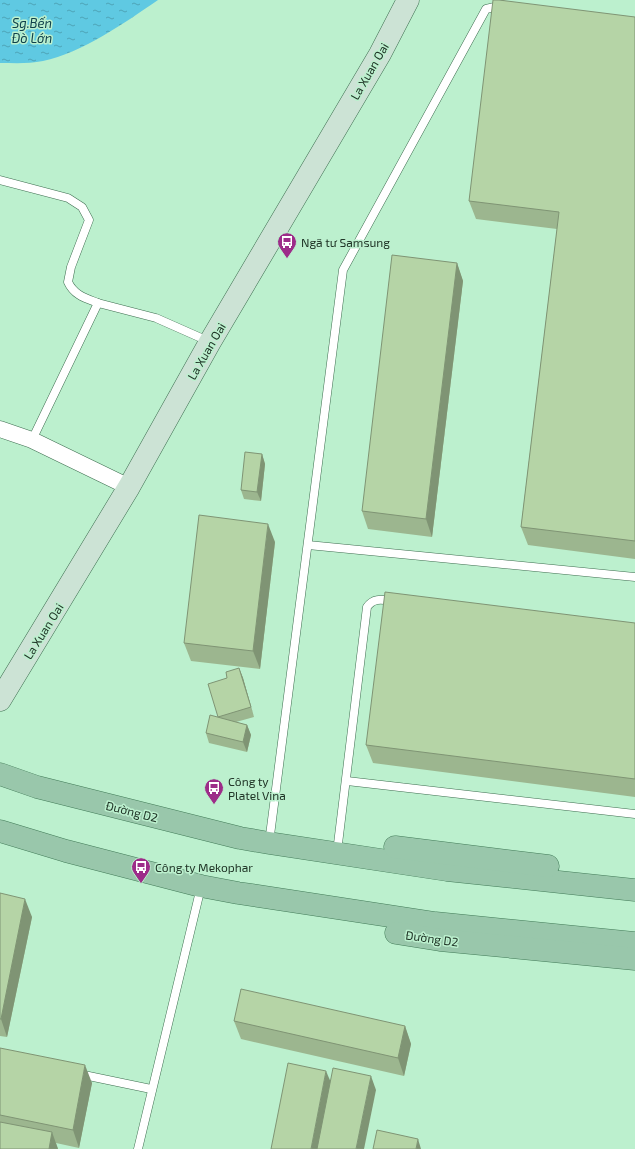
<svg xmlns="http://www.w3.org/2000/svg" width="635" height="1149" viewBox="0 0 635 1149" font-family="'Exo 2',sans-serif">
  <defs>
    <pattern id="water-ripples" width="26" height="14" patternUnits="userSpaceOnUse"><rect width="26" height="14" fill="#5fc9e2"/><path d="M2 4q2-2 4 0t4 0M15 11q2-2 4 0t4 0" fill="none" stroke="#4ea4b7"/></pattern>
  </defs>
  <rect width="100%" height="100%" fill="#bcf0ce"/>
  <path fill="url(#water-ripples)" d="M0,0H158C126,22 82,53 43,61C29,64 14,63 0,63Z"/>
  <g fill="none" stroke-linecap="round" stroke-linejoin="round">
    <defs>
      <g id="lane">
        <path d="M0,180L68,198L82,207L89,220L71,267L68,282C74,295 85,298 98,303L32,440"/>
        <polyline points="98,303 156,318 208,341"/>
        <polyline points="308,545 635,577"/>
        <polyline points="347,781 635,814"/>
        <polyline points="269,843 343,270 486,9 503,5"/>
        <path d="M337,852L367,607C374,597 383,600 394,601"/>
        <polyline points="79,1074 151,1089"/>
        <polyline points="138,1149 201,887"/>
      </g>
      <polyline id="street" points="0,429 32,440 129,487"/>
      <polyline id="secondary" points="0,700 129,487 210,342 380,54 408,0"/>
      <g id="primary">
        <polyline points="0,774 37,787 240,838 269,843 447,870 635,890"/>
        <polyline points="0,831 66,851 201,886 238,893 435,923 635,943"/>
        <polyline points="395,847 548,866"/>
        <polyline points="396,933 440,940 635,959"/>
      </g>
    </defs>
    <use href="#lane" stroke="#3e6e50" stroke-width="9"/>
    <use href="#street" stroke="#3e6e50" stroke-width="17"/>
    <use href="#secondary" stroke="#3e6e50" stroke-width="23"/>
    <use href="#primary" stroke="#437c59" stroke-width="23"/>
    <use href="#lane" stroke="#fff" stroke-width="8"/>
    <use href="#street" stroke="#fff" stroke-width="16"/>
    <use href="#secondary" stroke="#cce3d5" stroke-width="22"/>
    <use href="#primary" stroke="#99c7ab" stroke-width="22"/>
  </g>
  <g fill="#9cb68f">
    <polygon points="635,17 635,559 528,545 521,527 557,229 476,219 469,201"/>
    <polygon points="457,263 463,281 432,537 368,529 362,511"/>
    <polygon points="262,454 265,464 261,501 244,499 241,490"/>
    <polygon points="275,542 260,669 191,661 184,643"/>
    <polygon points="635,623 635,797 373,763 366,745"/>
    <polygon points="239,668 243,678 254,717 236,722 247,725 251,735 247,752 209,743 206,733 218,717 227,678"/>
    <polygon points="0,893 32,917 7,1037 0,1036"/>
    <polygon points="234,1021 405,1026 411,1044 404,1076 241,1039"/>
    <polygon points="0,1048 92,1083 79,1148 56,1143 58,1149 0,1149"/>
  </g>
  <g fill="#7f9474">
    <polygon points="457,263 463,281 432,537 426,519"/>
    <polygon points="262,454 265,464 261,501 257,492"/>
    <polygon points="268,524 275,542 260,669 253,651"/>
    <polygon points="239,668 243,678 254,717 251,707"/>
    <polygon points="247,725 251,735 247,752 243,742"/>
    <polygon points="25,899 32,917 7,1037 1,1019"/>
    <polygon points="405,1026 411,1044 404,1076 398,1058"/>
    <polygon points="85,1065 92,1083 79,1148 73,1130"/>
    <polygon points="326,1071 332,1085 319,1149 311,1149"/>
    <polygon points="371,1076 376,1090 364,1149 356,1149"/>
    <polygon points="52,1132 58,1149 49,1149"/>
    <polygon points="418,1139 421,1149 416,1149"/>
  </g>
  <g fill="#b5d4a6" stroke="#7f9474">
    <polygon points="493,0 499,0 635,17 635,541 521,527 559,212 469,201"/>
    <polygon points="392,255 457,263 426,519 362,511"/>
    <polygon points="245,452 262,454 257,492 241,490"/>
    <polygon points="199,515 268,524 253,651 184,643"/>
    <polygon points="385,592 635,623 635,779 366,745"/>
    <polygon points="239,668 251,707 218,717 208,684 227,678 226,672"/>
    <polygon points="210,715 247,725 243,742 206,733"/>
    <polygon points="0,893 25,899 1,1019 0,1019"/>
    <polygon points="241,989 405,1026 398,1058 234,1021"/>
    <polygon points="0,1048 85,1065 73,1130 0,1115"/>
    <polygon points="288,1063 326,1071 311,1149 271,1149"/>
    <polygon points="333,1068 371,1076 356,1149 317,1149"/>
    <polygon points="0,1122 52,1132 49,1149 0,1149"/>
    <polygon points="377,1130 418,1139 416,1149 373,1149"/>
  </g>
  <defs>
    <symbol id="bus-pin" viewBox="-11 -11 22 30"><path d="M0 17L-7.5 6A9.5 9.5 0 1 1 7.5 6Z" fill="#9d2c89" stroke="#bcf0ce"/><path d="M-5-6H5V4H4V6H2V4H-2V6H-4V4H-5ZM-3.5-4V0h7V-4ZM-3.5 1.2v1.5H-2V1.2ZM2 1.2v1.5H3.5V1.2Z" fill="#fff"/></symbol>
  </defs>
  <g fill-rule="evenodd">
    <use href="#bus-pin" x="276" y="231" width="22" height="30"/>
    <use href="#bus-pin" x="203" y="777" width="22" height="30"/>
    <use href="#bus-pin" x="130" y="856" width="22" height="30"/>
  </g>
  <g text-anchor="middle" dominant-baseline="central" stroke-width="3" stroke-linejoin="round" paint-order="stroke">
    <g font-size="12" fill="#213628" stroke="#bcf0ce">
      <text transform="translate(369 71) rotate(-60)">La Xuan Oai</text>
      <text transform="translate(206 351) rotate(-60)">La Xuan Oai</text>
      <text transform="translate(43 631) rotate(-58)">La Xuan Oai</text>
      <text transform="translate(132 811) rotate(14)">Đường D2</text>
      <text transform="translate(432 938) rotate(8)">Đường D2</text>
    </g>
    <g font-size="12" fill="#213628" stroke="#bcf0ce" text-anchor="start">
      <text x="301" y="242">Ngã tư Samsung</text>
      <text x="228" y="781">Công ty<tspan x="228" dy="14">Platel Vina</tspan></text>
      <text x="155" y="867">Công ty Mekophar</text>
    </g>
    <g font-size="13" font-style="italic" fill="#0f404b" stroke="#bcf0ce">
      <text x="32" y="23">Sg.Bến<tspan x="32" dy="15">Đò Lớn</tspan></text>
    </g>
  </g>
</svg>
